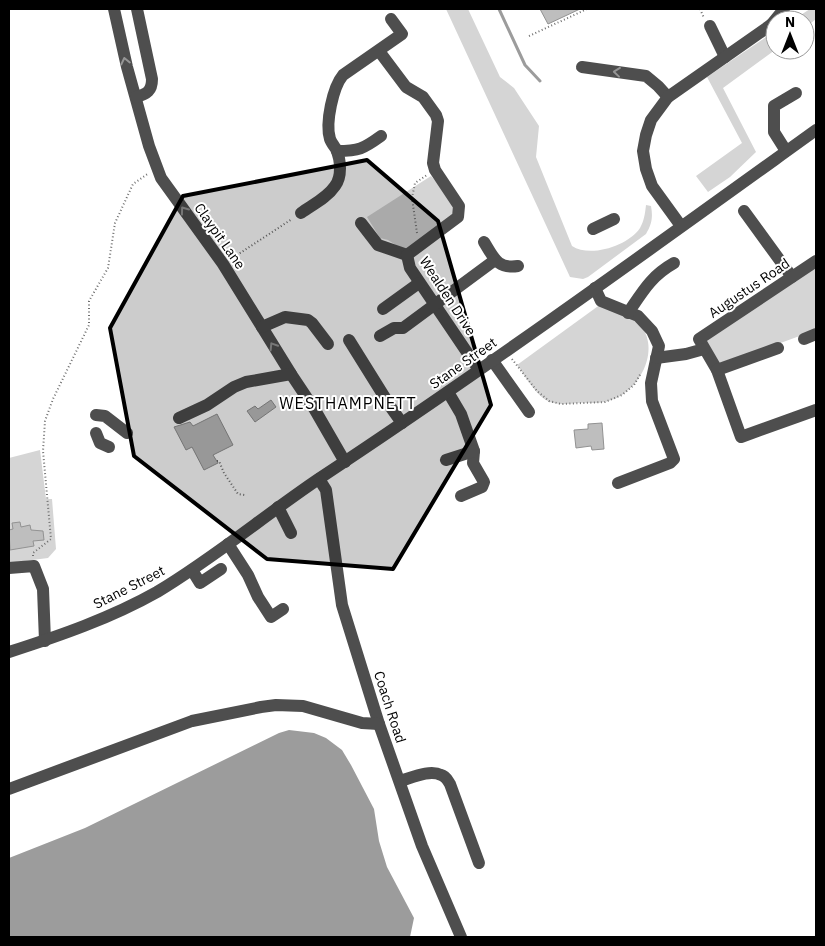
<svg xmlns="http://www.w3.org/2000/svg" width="825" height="946" viewBox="0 0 825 946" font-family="'IBM Plex Sans',sans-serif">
  <rect width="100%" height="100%" fill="#fff"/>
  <g fill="#d5d5d5">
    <path d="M446,9H468L500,77L514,88L539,126L536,157L572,246C590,258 628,246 640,228C644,221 645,214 646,205L651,206C653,217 652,224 646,234L588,277L583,279L570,277Z"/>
    <polygon points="810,9 816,9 816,19 805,28 805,20 793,20"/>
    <polygon points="775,31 775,50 723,88 756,152 730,177 708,192 696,176 742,143 707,77"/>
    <polygon points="431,176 453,201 453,214 409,249 402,249 388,240 380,238 367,217"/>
    <polygon points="816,264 816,330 717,366 702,340"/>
    <path d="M601,304C614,310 632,314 641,326C662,353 636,397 604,402C595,404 586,402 577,403C568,404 559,405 550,402C536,396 526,377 517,365Z"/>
    <polygon points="40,450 46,499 52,499 56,549 48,558 9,563 9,458"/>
  </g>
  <polygon fill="#9c9c9c" points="289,730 314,733 326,738 342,750 351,765 374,809 379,841 387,867 414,918 410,937 9,937 9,858 85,828 279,733"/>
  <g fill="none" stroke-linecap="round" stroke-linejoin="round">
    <polyline stroke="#9c9c9c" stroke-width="3" points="499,9 525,65 540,81"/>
  </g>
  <g fill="#bebebe" stroke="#929292">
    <polygon points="540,9 580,9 548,24"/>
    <polygon points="271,400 276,407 255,422 247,411 255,406 258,409"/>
    <polygon points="217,414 233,445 213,455 218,463 204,470 192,447 186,450 174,427 190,422 193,426"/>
    <polygon points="602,423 604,449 592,450 591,446 576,448 574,430 588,429 588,424"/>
    <polygon points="20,522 21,527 30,525 31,530 43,531 44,540 33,541 34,546 10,550 9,530 13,529 12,523"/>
  </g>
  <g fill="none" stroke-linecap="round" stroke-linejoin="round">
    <g stroke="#707070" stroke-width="2" stroke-dasharray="1 2.5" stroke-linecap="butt">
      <polyline points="700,9 704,18"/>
      <polyline points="529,36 587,9"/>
      <polyline points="417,233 412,198 415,183 427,175"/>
      <polyline points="231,259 292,219"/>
      <polyline points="512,359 537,391 549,401 561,404 605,402 622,395 634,385 641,373"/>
      <polyline points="217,461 219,461 224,473 238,494 245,495"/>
      <polyline points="33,556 33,553 51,539 43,451 45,421 53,399 89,325 89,301 108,268 115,223 133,184 149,173"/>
    </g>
    <g stroke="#4e4e4e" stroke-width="12">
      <polyline points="114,9 127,67 149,146 161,178 223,264 291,374 315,410 345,462"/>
      <polyline points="771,25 784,9"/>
      <polyline points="710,26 725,57"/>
      <polyline points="379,51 406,87 423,97 436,115 438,121 433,163 435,170 459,206 458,217 407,255"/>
      <polyline points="582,67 646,76 658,86 668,97"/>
      <path d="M136,97C147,94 152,91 152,79L137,9"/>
      <path d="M337,151C359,151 363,149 381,136"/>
      <polyline points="786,151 774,132 774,106 796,93"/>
      <polyline points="744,211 792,277"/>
      <path d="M301,213C312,205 327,198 335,186C342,177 341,160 336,149C334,146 331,142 330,139C325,123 333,87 343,75L402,34L391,19"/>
      <polyline points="361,223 378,245 407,255"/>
      <polyline points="681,226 652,186 646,169 643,151 646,135 651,120 668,97 775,22"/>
      <polyline points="593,229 614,219"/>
      <path d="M484,242C494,258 497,269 518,266"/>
      <polyline points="407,255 410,268 479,370"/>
      <polyline points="816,261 699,339 717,370 741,437 816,410"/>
      <polyline points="595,288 601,301 638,316 652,331 659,346 651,383 652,401 674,459 670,463 618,483"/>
      <polyline points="383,309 419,283"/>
      <path d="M628,313C643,291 651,276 674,263"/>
      <polyline points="262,327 285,317 308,320 312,323 328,344"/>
      <polyline points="380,336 394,328 403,328 495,260"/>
      <polyline points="804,339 816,334"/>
      <polyline points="349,340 392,409 402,423"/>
      <polyline points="656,358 686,354 704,349"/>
      <polyline points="492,360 529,412"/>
      <polyline points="717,370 778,348"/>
      <polyline points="448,392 461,414 474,451 473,463 484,482 482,487 461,496"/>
      <polyline points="96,415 105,416 127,433"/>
      <polyline points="179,418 207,405 234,387 246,382 291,374"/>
      <polyline points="96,433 100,443 109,447"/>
      <polyline points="446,460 474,451"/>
      <polyline points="319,479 326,490 342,605 379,724 422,846 461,937"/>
      <polyline points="278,507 291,533"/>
      <polyline points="228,544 248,575 258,597 271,617 283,609"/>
      <polyline points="9,568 34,566 43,589 45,641"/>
      <polyline points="192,570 200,583 221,569"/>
      <path d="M9,652C59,636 111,618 157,592C214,558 265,515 320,478C488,367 652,248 816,130"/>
      <path d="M400,781C411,778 430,769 441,775C446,776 448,781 450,784L479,863"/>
      <polyline points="9,789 192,721 261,707 276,705 303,706 362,723 379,724"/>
    </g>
  </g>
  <defs><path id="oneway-chevron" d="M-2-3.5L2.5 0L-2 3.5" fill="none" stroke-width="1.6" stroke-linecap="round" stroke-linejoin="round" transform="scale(1.25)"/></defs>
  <g stroke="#959595">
    <use href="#oneway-chevron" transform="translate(125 61) rotate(-103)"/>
    <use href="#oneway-chevron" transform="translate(617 72) rotate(-174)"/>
    <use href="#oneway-chevron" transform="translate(184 210) rotate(-126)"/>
    <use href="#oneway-chevron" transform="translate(273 346) rotate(-122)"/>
  </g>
  <path fill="#000" fill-opacity="0.2" stroke="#000" stroke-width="4" stroke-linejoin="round" d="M367,160L438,221L491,405L393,569L267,559L134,456L110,328L183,196Z"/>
  <g text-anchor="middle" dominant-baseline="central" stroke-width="4" stroke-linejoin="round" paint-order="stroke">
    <g font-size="14" fill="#000" stroke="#fff">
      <text transform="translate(220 236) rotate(55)">Claypit Lane</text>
      <text transform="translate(749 288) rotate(-34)">Augustus Road</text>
      <text transform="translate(448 296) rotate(57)">Wealden Drive</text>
      <text transform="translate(463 363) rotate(-35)">Stane Street</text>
      <text transform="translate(129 587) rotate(-27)">Stane Street</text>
      <text transform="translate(390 707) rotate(72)">Coach Road</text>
    </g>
    <g font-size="16" letter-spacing="1" fill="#000" stroke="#fff">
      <text x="348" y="403">WESTHAMPNETT</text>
    </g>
  </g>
  <rect width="825" height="946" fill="none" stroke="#000000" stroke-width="20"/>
  <g transform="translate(790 35)"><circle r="24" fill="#ffffff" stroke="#999999"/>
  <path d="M0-4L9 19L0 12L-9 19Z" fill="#000000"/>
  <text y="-8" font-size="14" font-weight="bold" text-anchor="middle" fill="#000000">N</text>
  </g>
</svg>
